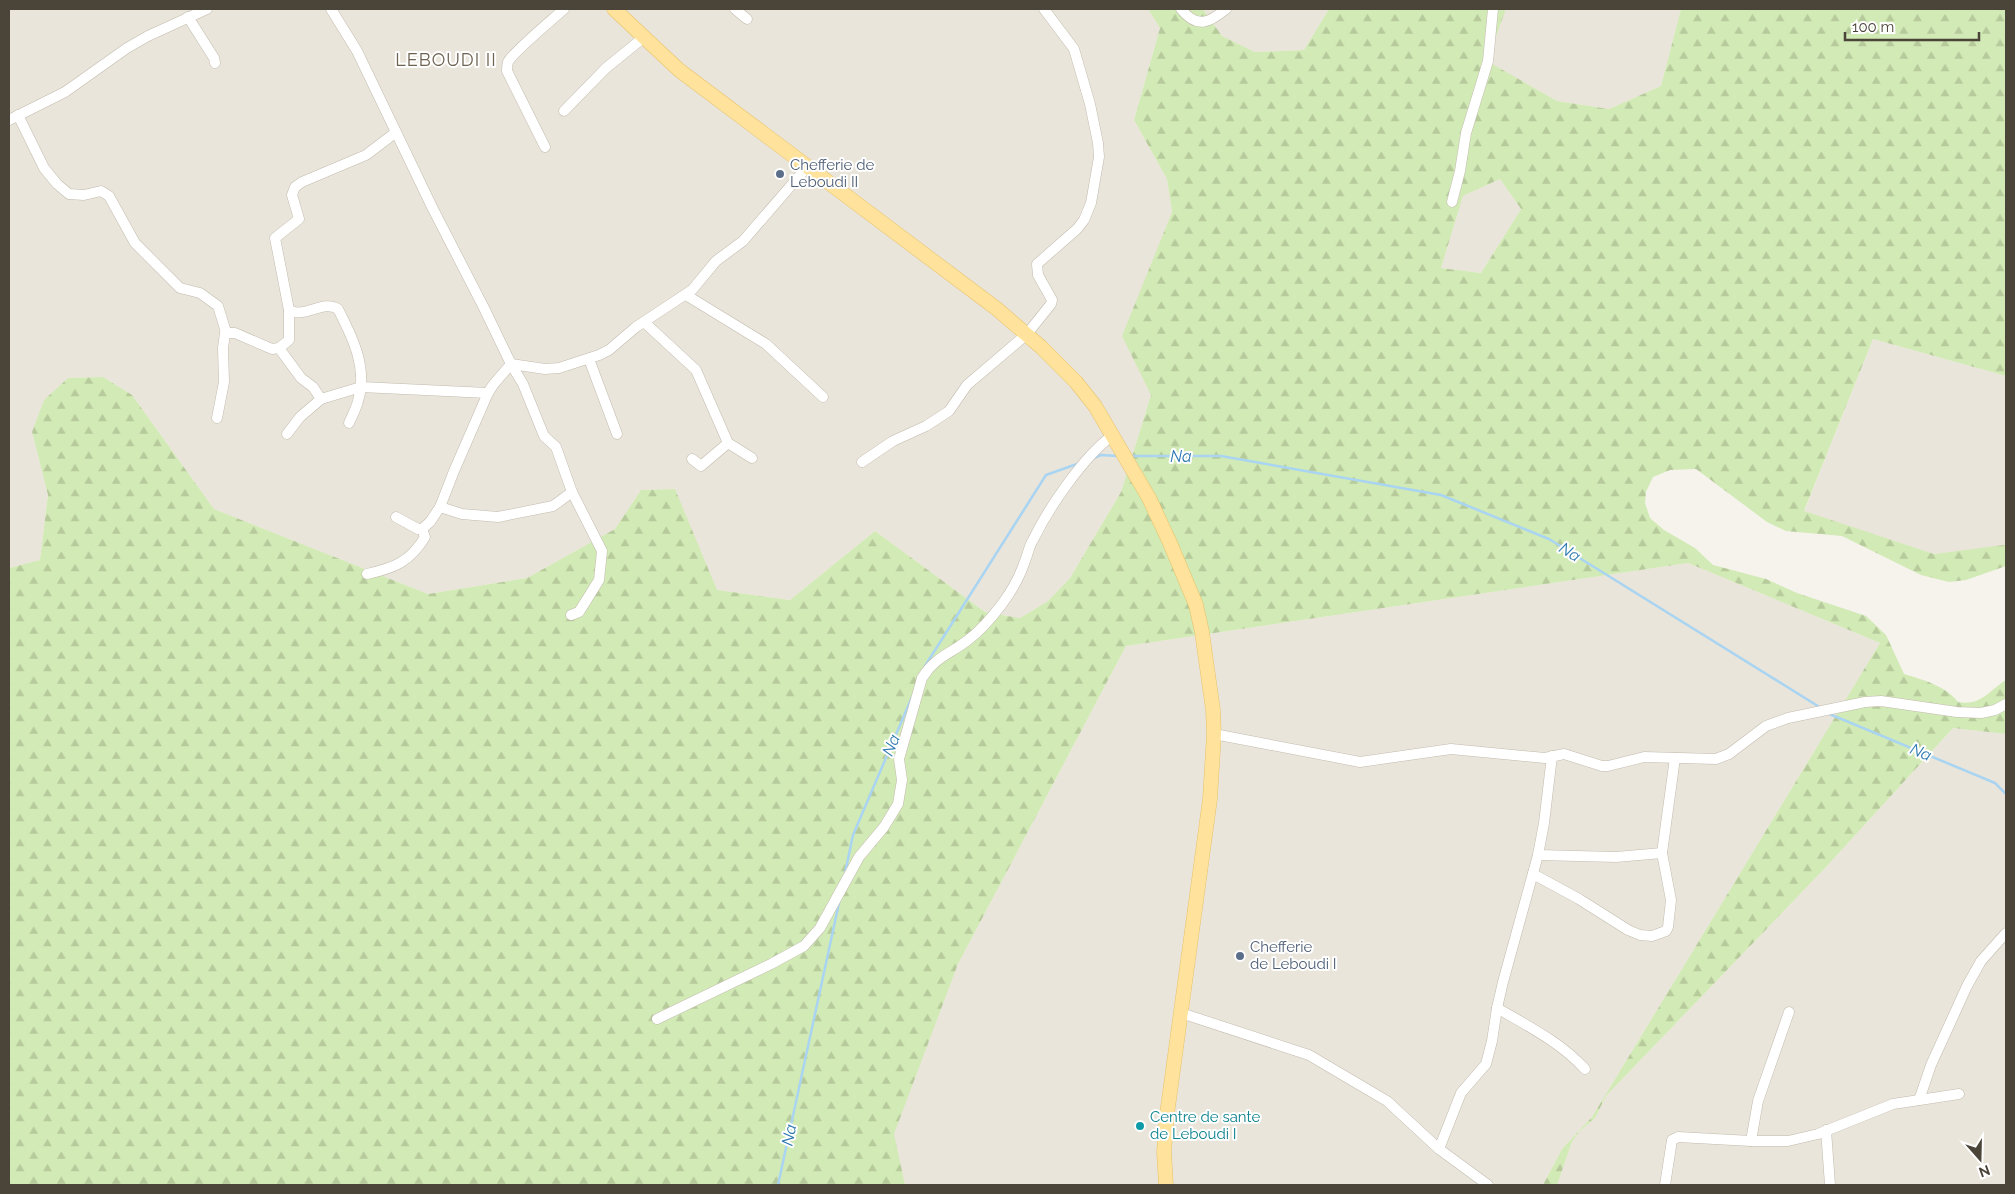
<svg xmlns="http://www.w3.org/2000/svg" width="2015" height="1194" viewBox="0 0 2015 1194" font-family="Raleway,sans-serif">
  <defs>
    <pattern id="forest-firs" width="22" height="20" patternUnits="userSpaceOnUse" patternTransform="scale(1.25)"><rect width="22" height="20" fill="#d2eab5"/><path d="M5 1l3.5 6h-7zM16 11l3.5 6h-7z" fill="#b6ca9c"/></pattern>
  </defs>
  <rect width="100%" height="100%" fill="#f6f3ec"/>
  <g fill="#eae5da">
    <polygon points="9,9 1148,9 1160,28 1134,120 1167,179 1172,212 1123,336 1151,395 1121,492 1070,578 1048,601 1020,618 985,612 875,531 790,600 716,590 674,489 641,490 615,529 527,578 428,594 214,509 132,395 103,377 68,378 44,401 32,432 48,495 40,560 9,568"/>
    <polygon points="1203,9 1329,9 1304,50 1255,52 1222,36"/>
    <polygon points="1506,9 1681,9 1661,86 1609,109 1557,101 1486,61"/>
    <polygon points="1500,179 1521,209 1481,273 1441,268 1463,196"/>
    <polygon points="1873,339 2006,376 2006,546 1934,554 1804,512"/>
    <polygon points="1688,563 1880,643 1592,1117 1562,1149 1543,1185 905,1185 893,1135 958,964 1126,646"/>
    <polygon points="1953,728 2006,734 2006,1185 1557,1185 1572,1142 1579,1132 1595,1118 1606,1096 1827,866"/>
  </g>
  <path fill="url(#forest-firs)" fill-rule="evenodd" d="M1148,9H1203L1222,36L1255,52L1304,50L1329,9H1506L1487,61L1557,101L1609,109L1661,86L1681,9H2006V376L1873,339L1804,511L1934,554L2004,545L2006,546V566L1966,580L1949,582L1921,575L1842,536L1786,531L1767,522L1696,469L1670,470L1653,477L1646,492L1645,503L1650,518L1664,530L1695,548L1713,565L1766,579L1797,593L1866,616L1886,635L1904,674C1922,679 1947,687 1958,702C1982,706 1988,691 2006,680V734L1953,728L1827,866L1606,1096L1595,1118L1579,1132L1572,1142L1557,1185H1543L1562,1149L1592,1117L1880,643L1688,563L1126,646L958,964L894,1134L905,1185H9V568L40,560L48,495L32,432L44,400L68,378L103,377L132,395L214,509L428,594L527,578L615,529L641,490L675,489L717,590L790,600L875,531L985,612L1020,618L1048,601L1070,578L1121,492L1151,395L1122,336L1172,212L1167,179L1134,120L1160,28ZM1500,179L1521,209L1481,273L1441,268L1463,196Z"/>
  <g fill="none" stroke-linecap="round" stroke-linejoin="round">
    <g stroke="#a9d4f2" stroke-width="2.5">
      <polyline points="1129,456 1221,456 1441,495 1549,539 1821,708"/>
      <polyline points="1094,458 1101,455 1118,456"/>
      <polyline points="925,666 1046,475 1077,464"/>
      <polyline points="1827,713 1995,783 2006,794"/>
      <polyline points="845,873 853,835 912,697"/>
      <polyline points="778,1185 839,903"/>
    </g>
    <defs>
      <g id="minor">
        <polyline points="331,9 357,51 432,207 484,308 511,364 523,384 544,436 556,447 572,492 553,506 498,517 462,514 440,507"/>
        <polyline points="735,9 747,19"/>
        <path d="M1181,9C1197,29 1209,23 1226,9"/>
        <polyline points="188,17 214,58 215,63"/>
        <polyline points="564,111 606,68 643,38"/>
        <polyline points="18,115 44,168 57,184 69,194 84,195 101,191 109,196 135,243 180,288 200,293 218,306 226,332"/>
        <polyline points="9,120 65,92 127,48 148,36 207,9"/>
        <path d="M545,147L507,71C507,68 507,65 508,62C513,52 553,19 564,9"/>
        <polyline points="1452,202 1460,171 1466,133 1488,61 1493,9"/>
        <polyline points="686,295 766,344 823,397"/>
        <path d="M289,310C305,319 323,299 338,309C353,338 368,369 358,401C356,409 352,416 349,423"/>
        <polyline points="644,322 696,370 728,443 752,458"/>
        <polyline points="279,348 301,378 313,387 321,399"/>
        <polyline points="589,359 617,434"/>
        <polyline points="511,364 545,369 559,368 599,355 609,350 636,327 692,290 716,261 743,241 807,167"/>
        <polyline points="217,418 224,382 223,348 225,333 235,333 272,349 279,348 289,340 289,310 275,238 299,219 292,195 295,187 302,182 366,155 395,133"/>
        <polyline points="287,434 300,417 321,399 361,387 488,393"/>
        <polyline points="692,459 701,466 728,443"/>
        <polyline points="862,462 893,441 926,426 949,411 967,385 1027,334 1051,304 1052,300 1038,275 1037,264 1077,229 1084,220 1091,203 1099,157 1098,143 1090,104 1074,49 1044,9"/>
        <polyline points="396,517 418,529 422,529 430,522 440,507 454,471 488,393 493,385 511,364"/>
        <path d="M367,574C394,568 410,562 425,537L422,529"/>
        <polyline points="571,615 579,612 599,580 602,551 572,492"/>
        <polyline points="1214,734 1360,762 1451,749 1545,758 1564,754 1602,766 1608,766 1644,757 1716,759 1729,754 1766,726 1788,718 1865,702 1881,701 1957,712 1981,713 1995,710 2006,704"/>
        <polyline points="1538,855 1616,857 1662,853"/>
        <polyline points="1533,874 1579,899 1628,930 1640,935 1652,936 1666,931 1668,927 1671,900 1662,853 1675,758"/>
        <path d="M1497,1008C1528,1026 1560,1042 1585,1069"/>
        <polyline points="1181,1013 1309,1055 1387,1101 1439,1149 1488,1185"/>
        <path d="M657,1019L771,964L804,946L820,928L859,857L884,827L898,804L902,780L899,759L922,678C935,657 950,654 968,640C980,631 993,616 1002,604C1011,592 1020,576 1025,561C1028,554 1029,546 1033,540C1049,507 1084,456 1113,435"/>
        <polyline points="1919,1100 1931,1065 1967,986 1981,961 2006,933"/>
        <polyline points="1826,1130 1830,1185"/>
        <polyline points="1751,1141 1758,1101 1789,1012"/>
        <polyline points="1439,1149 1461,1093 1486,1064 1492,1041 1497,1008 1503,982 1538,855 1544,823 1552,756"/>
        <polyline points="1665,1185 1672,1140 1678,1137 1751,1141 1788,1141 1818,1134 1893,1104 1959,1094"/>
      </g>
      <polyline id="major" points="614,9 679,70 997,309 1041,347 1076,382 1095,406 1149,498 1170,543 1196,605 1202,632 1213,710 1214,734 1210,799 1167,1114 1164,1152 1166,1185"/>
    </defs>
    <use href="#minor" stroke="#c2bbae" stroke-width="11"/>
    <use href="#major" stroke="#e6c16a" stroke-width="15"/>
    <use href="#minor" stroke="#fff" stroke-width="10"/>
    <use href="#major" stroke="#ffe39c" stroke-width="14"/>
  </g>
  <g fill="#5c6f8a" stroke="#fff" stroke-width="2">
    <circle cx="780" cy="174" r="5"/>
    <circle cx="1240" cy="956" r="5"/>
  </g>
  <circle fill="#0f9aa8" stroke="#fff" stroke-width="2" cx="1140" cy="1126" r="5"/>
  <g text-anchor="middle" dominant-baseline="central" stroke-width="4" stroke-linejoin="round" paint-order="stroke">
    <g font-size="15" fill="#4e5e75" stroke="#fff" text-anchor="start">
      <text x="790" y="165">Chefferie de<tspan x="790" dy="17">Leboudi II</tspan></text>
      <text x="1250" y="947">Chefferie<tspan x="1250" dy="17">de Leboudi I</tspan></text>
    </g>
    <g font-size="15" fill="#0d838f" stroke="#fff" text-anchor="start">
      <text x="1150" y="1117">Centre de sante<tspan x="1150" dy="17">de Leboudi I</tspan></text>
    </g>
    <g font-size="16" font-style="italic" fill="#2e7ab2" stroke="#fff">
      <text x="1181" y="456">Na</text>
      <text transform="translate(1570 552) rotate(32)">Na</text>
      <text transform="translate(891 745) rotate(-67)">Na</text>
      <text transform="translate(1921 752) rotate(23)">Na</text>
      <text transform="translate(789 1135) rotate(-78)">Na</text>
    </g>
    <g font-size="18" letter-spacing="1" fill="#6e6250" stroke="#fff">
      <text x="446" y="59">LEBOUDI II</text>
    </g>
  </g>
  <rect width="2015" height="1194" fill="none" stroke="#4b4439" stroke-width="20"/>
  <g transform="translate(1980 1159) rotate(160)" stroke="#ffffff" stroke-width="4" paint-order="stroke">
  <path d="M0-4L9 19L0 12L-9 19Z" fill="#4b4439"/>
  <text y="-8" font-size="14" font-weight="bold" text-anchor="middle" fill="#4b4439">N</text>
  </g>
  <path d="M1845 32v8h134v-8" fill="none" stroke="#4b4439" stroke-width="2.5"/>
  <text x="1852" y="32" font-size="15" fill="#4b4439" stroke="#ffffff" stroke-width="4" paint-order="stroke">100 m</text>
</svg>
